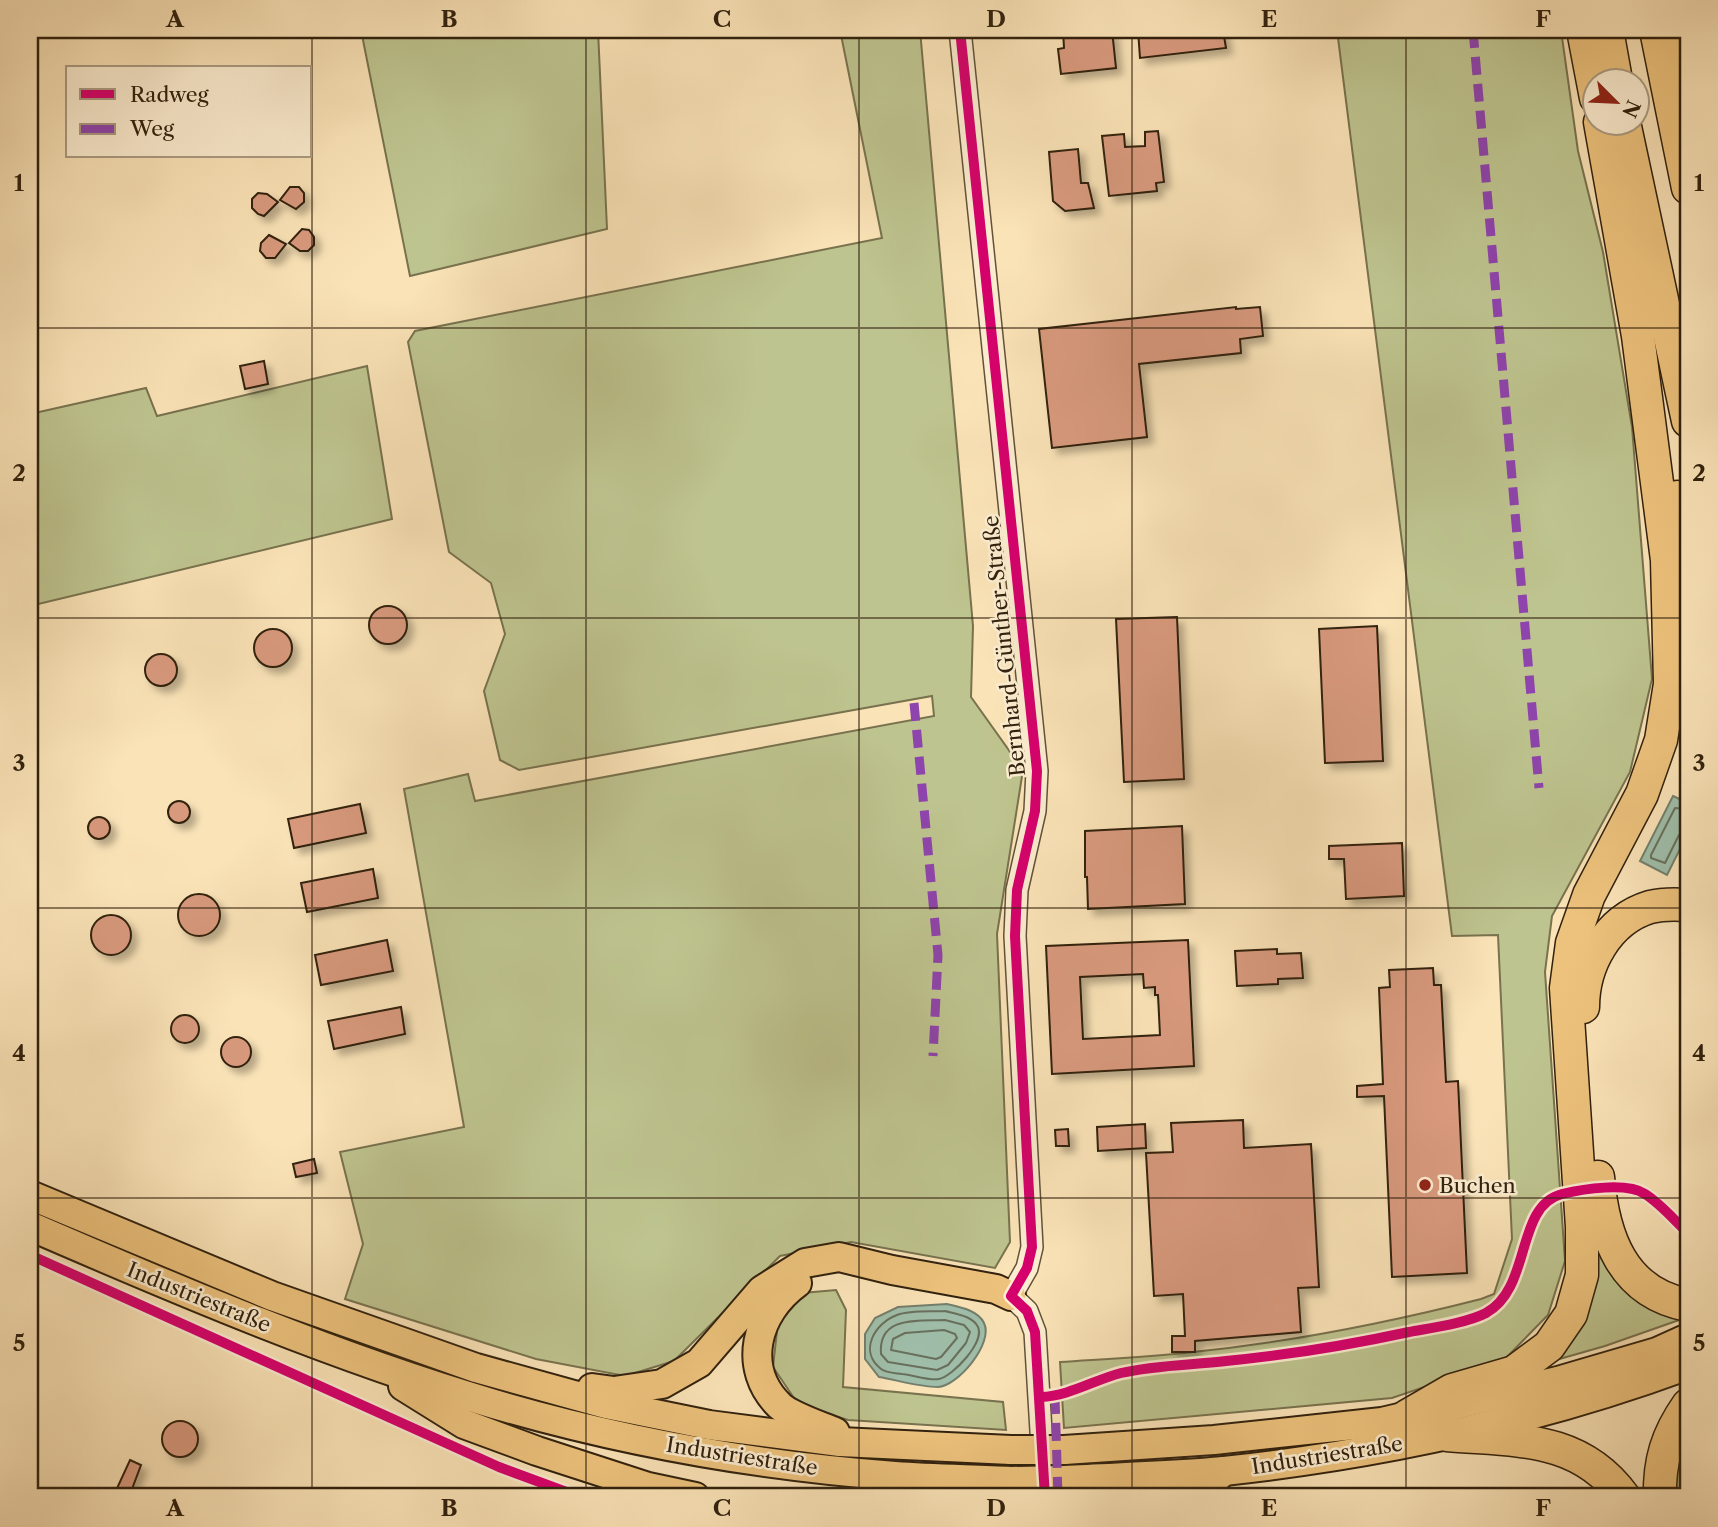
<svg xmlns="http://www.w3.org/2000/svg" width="1718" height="1527" viewBox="0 0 1718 1527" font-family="'Libre Caslon Text',serif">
  <defs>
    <filter id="shadow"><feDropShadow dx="6" dy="6" stdDeviation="3.5" flood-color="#0004"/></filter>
  </defs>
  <rect width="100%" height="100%" fill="#fae3b7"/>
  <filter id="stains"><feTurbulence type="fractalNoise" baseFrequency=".00286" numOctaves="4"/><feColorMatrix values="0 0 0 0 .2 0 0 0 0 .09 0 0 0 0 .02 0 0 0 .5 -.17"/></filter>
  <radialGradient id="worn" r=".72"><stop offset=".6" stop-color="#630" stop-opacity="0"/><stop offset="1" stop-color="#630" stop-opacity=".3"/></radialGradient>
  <g fill="#bec48f" stroke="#78724e" stroke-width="2">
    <polygon points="361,30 598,30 607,229 410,276"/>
    <polygon points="840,30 920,30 973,626 971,697 1023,770 997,934 1010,1242 995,1268 851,1242 780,1256 674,1361 625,1376 536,1359 345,1299 363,1244 340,1152 464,1127 404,789 468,774 475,801 934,716 932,696 519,770 500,760 484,691 505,634 491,583 449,552 408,342 415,331 882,238"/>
    <path d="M1337,30H1561L1578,151L1603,252L1632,427L1652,679L1630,772L1552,916L1545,972L1565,1261L1548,1315L1504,1360L1392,1398L1064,1428L1060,1362C1105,1359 1149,1357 1193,1352C1291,1342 1387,1323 1481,1299L1494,1294L1512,1239L1498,935L1452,936Z"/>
    <polygon points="367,366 392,519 30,606 30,414 146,388 157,416"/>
    <polygon points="1593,1213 1682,1319 1605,1346 1542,1364"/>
    <polygon points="836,1290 846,1310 843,1387 1003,1402 1006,1430 848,1420 798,1404 773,1367 778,1322 802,1293"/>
    <polygon points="1688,1431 1688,1497 1676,1497 1677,1459"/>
  </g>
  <g fill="#9fbeaa" stroke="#737f6c" stroke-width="2">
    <polygon points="1673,796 1688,803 1688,833 1667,875 1640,861"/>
    <path d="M947,1304C959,1307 978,1310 984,1323C994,1343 958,1386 938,1387C919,1387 897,1380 879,1377L865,1359V1334L875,1318L898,1307Z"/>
  </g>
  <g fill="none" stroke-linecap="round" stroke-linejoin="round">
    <g stroke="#68705c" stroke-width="2">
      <polyline points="1688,809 1675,808 1651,855 1651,858 1665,863 1679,835 1688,832"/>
      <path d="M945,1311C956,1314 973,1316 978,1327C985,1342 953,1376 939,1379C929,1381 913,1375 902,1374C896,1373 886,1373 881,1369C858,1351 875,1323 897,1315C911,1310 931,1312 945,1311Z"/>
      <path d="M945,1320L964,1325L970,1332L966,1343L948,1365L937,1370L888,1362L881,1354C878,1316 917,1321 945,1320Z"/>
      <polygon points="944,1330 955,1334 957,1338 941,1357 936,1359 891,1350 893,1339 905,1333"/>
    </g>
  </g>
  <g fill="#d8997d" stroke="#31210e" stroke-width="2" fill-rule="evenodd" filter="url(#shadow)">
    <polygon points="1063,30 1112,30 1116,68 1061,74 1058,49 1064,48"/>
    <polygon points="1138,30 1223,30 1226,48 1140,58"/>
    <polygon points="1158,131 1164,182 1156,183 1157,191 1109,196 1102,136 1124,134 1125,147 1145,146 1145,132"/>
    <polygon points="1078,149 1081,183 1088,183 1094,208 1065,211 1053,201 1049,152"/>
    <polygon points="290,187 299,187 304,193 304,202 296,209 280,200"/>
    <polygon points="258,193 267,194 278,202 264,216 258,214 252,208 252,199"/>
    <polygon points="302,229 309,230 314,237 314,245 308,251 300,251 289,243"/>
    <polygon points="269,235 286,244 275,258 266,258 260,251 261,243"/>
    <polygon points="1236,307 1236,309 1260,307 1263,336 1240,339 1241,353 1139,364 1147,437 1052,448 1039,329"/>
    <polygon points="264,361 268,384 245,389 240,366"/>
    <circle cx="388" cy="625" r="19"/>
    <polygon points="1177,617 1184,779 1124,782 1116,619"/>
    <polygon points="1377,626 1383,761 1325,763 1319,629"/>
    <circle cx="273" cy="648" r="19"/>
    <circle cx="161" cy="670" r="16"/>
    <circle cx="179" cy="812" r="11"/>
    <polygon points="360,804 366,833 294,848 288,819"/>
    <circle cx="99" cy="828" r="11"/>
    <polygon points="1182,826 1185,904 1088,909 1087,877 1085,877 1085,831"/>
    <polygon points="1402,843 1404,896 1346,899 1344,859 1329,859 1329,846"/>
    <polygon points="373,869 378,898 307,912 301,883"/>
    <circle cx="199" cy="915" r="21"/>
    <circle cx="111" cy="935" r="20"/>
    <polygon points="387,940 393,971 321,985 315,955"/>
    <path d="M1188,940L1194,1066L1052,1074L1046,946ZM1143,974L1144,988L1155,987V995H1158L1160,1035L1083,1039L1080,977Z"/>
    <polygon points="1277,949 1277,954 1301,953 1303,978 1278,979 1278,984 1237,986 1235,951"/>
    <polygon points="1433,968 1434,985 1441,985 1446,1082 1458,1081 1467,1273 1392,1277 1384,1096 1357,1097 1357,1086 1383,1084 1379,988 1390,987 1389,970"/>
    <polygon points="401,1007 405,1034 334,1049 328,1021"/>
    <circle cx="185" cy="1029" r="14"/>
    <circle cx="236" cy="1052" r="15"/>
    <polygon points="1243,1120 1244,1148 1311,1144 1319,1287 1298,1288 1301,1332 1195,1341 1195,1352 1172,1352 1172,1336 1185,1336 1183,1294 1154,1296 1146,1153 1173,1152 1171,1123"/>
    <polygon points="1145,1124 1146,1148 1098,1151 1097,1127"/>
    <polygon points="1068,1129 1069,1146 1056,1146 1055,1130"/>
    <polygon points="314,1159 317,1173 296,1177 293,1164"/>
    <circle cx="180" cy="1439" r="18"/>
    <polygon points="130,1460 141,1465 129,1497 113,1497"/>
  </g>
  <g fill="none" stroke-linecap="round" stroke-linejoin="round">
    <defs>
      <polyline id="tertiary" points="960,30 1037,771 1035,811 1017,890 1015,936 1032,1247 1027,1268 1011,1296 1027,1311 1035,1332 1045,1497"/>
      <g id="trunk">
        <polyline points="30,1195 272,1296 476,1368 606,1404 709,1425 840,1442 1011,1450"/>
        <path d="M30,1226C182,1292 335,1357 494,1404C624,1442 761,1466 895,1476C934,1479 973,1479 1011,1481"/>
        <path d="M797,1283C756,1313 741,1368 780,1406C791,1416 821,1426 835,1432"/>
        <polyline points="403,1386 464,1424 537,1451 648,1487 695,1497"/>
        <polyline points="592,1388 614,1391 662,1384 699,1363 762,1290 805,1263 839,1257 892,1270 996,1289 1011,1296"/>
        <polyline points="1064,1450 1214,1440 1382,1422 1558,1381 1657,1352 1688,1338"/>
        <path d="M1065,1480C1118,1477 1171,1476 1224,1471C1382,1454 1539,1420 1688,1365"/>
        <polyline points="1193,1497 1224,1471"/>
      </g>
      <g id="motorway">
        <polyline points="1583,30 1596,98"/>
        <polyline points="1607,30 1616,80"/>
        <polyline points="1656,30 1688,188"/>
        <polyline points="1676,30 1688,72"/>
        <polyline points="1624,122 1688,421"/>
        <polyline points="1677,497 1688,544"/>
        <path d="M1583,1007C1583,965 1607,920 1650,907C1662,904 1675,904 1688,905"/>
        <path d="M1598,1177C1603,1236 1622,1293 1688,1305"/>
        <polyline points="1407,1416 1452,1390 1514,1372 1549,1346 1571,1314 1582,1275 1582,1227 1566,988 1572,943 1589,895 1642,794 1661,740 1670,684 1667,560 1638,336 1600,122"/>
        <path d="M1447,1435C1515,1441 1579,1435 1624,1497"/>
        <path d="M1660,1497C1659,1461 1667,1435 1688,1405"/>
      </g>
    </defs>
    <use href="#tertiary" stroke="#635238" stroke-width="24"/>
    <use href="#trunk" stroke="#31210e" stroke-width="32"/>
    <use href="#motorway" stroke="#31210e" stroke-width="35"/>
    <use href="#tertiary" stroke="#fcedd0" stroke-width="21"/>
    <use href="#trunk" stroke="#edc27c" stroke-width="28"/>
    <use href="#motorway" stroke="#edc27c" stroke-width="32"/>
    <defs>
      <g id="trunk-bridge">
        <polyline points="1011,1450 1064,1450"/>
        <polyline points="1011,1481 1065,1480"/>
      </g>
    </defs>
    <use href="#trunk-bridge" stroke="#31210e" stroke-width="32" stroke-linecap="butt"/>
    <use href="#trunk-bridge" stroke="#edc27c" stroke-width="28"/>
    <g stroke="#8e44ad" stroke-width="9" stroke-dasharray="18 9" stroke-linecap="butt">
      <polyline points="1473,30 1539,788"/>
      <polyline points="914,703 938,955 933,1056"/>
      <polyline points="1055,1396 1058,1497"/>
    </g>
    <defs>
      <g id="cycleway">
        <polyline points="960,30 1037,771 1035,811 1017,890 1015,936 1032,1247 1027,1268 1011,1296 1027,1311 1035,1332 1045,1497"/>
        <polyline points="30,1255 499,1467 580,1497"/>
        <path d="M1041,1397C1069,1396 1094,1380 1121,1373C1155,1365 1192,1365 1226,1361C1288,1355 1349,1345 1409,1332C1430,1328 1467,1323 1486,1313C1532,1288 1515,1206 1562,1194C1583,1189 1627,1182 1645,1194C1661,1204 1674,1220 1688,1233"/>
      </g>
    </defs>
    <use href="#cycleway" stroke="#fcedd0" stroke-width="15"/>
    <use href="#cycleway" stroke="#d6006c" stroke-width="10"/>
  </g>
  <path fill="none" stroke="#31210e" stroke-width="2" stroke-opacity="0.55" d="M312,30V1497M586,30V1497M859,30V1497M1132,30V1497M1406,30V1497M30,328H1688M30,618H1688M30,908H1688M30,1198H1688"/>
  <circle fill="#8f2418" stroke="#fcedd0" stroke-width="2.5" cx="1425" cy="1185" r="7"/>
  <g text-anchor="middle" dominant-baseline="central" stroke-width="5" stroke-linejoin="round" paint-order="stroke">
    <g font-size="21" fill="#31210e" stroke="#fcedd0">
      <text transform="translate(1004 646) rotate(-96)">Bernhard-Günther-Straße</text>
      <text transform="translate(199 1297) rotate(22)">Industriestraße</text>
      <text transform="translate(1327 1455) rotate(-9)">Industriestraße</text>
      <text transform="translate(742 1456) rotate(9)">Industriestraße</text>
    </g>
    <g font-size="21" fill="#31210e" stroke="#fcedd0" text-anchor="start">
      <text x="1439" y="1185">Buchen</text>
    </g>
  </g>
  <rect width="1718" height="1527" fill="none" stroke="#fae3b7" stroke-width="77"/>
  <rect x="66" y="66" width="245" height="91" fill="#fcedd0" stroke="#ab9b82" stroke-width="2"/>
  <rect x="80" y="89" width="35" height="10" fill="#d6006c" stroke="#ab9b82" stroke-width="2"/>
  <text x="130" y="102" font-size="21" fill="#31210e">Radweg</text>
  <rect x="80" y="124" width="35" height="10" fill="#8e44ad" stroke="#ab9b82" stroke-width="2"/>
  <text x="130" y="136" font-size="21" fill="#31210e">Weg</text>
  <g transform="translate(1616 102) rotate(114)"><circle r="33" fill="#fcedd0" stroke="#ab9b82" stroke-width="2"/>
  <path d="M0-5L12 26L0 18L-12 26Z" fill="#8f2418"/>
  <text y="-10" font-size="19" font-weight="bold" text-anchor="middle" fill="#31210e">N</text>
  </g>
  <rect x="38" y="38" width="1642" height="1450" fill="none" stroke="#31210e" stroke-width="2.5"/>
  <g font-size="23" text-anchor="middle" font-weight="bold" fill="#31210e">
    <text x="175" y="27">A</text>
    <text x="449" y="27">B</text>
    <text x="722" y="27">C</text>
    <text x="996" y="27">D</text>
    <text x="1269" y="27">E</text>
    <text x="1543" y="27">F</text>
    <text x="19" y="191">1</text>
    <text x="1699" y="191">1</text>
    <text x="19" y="481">2</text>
    <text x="1699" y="481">2</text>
    <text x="19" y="771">3</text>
    <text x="1699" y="771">3</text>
    <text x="19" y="1061">4</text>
    <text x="1699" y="1061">4</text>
    <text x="19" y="1351">5</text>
    <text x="1699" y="1351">5</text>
    <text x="175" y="1516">A</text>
    <text x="449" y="1516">B</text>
    <text x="722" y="1516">C</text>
    <text x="996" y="1516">D</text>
    <text x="1269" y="1516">E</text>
    <text x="1543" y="1516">F</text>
  </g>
  <rect width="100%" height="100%" filter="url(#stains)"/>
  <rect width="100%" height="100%" fill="url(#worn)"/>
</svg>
